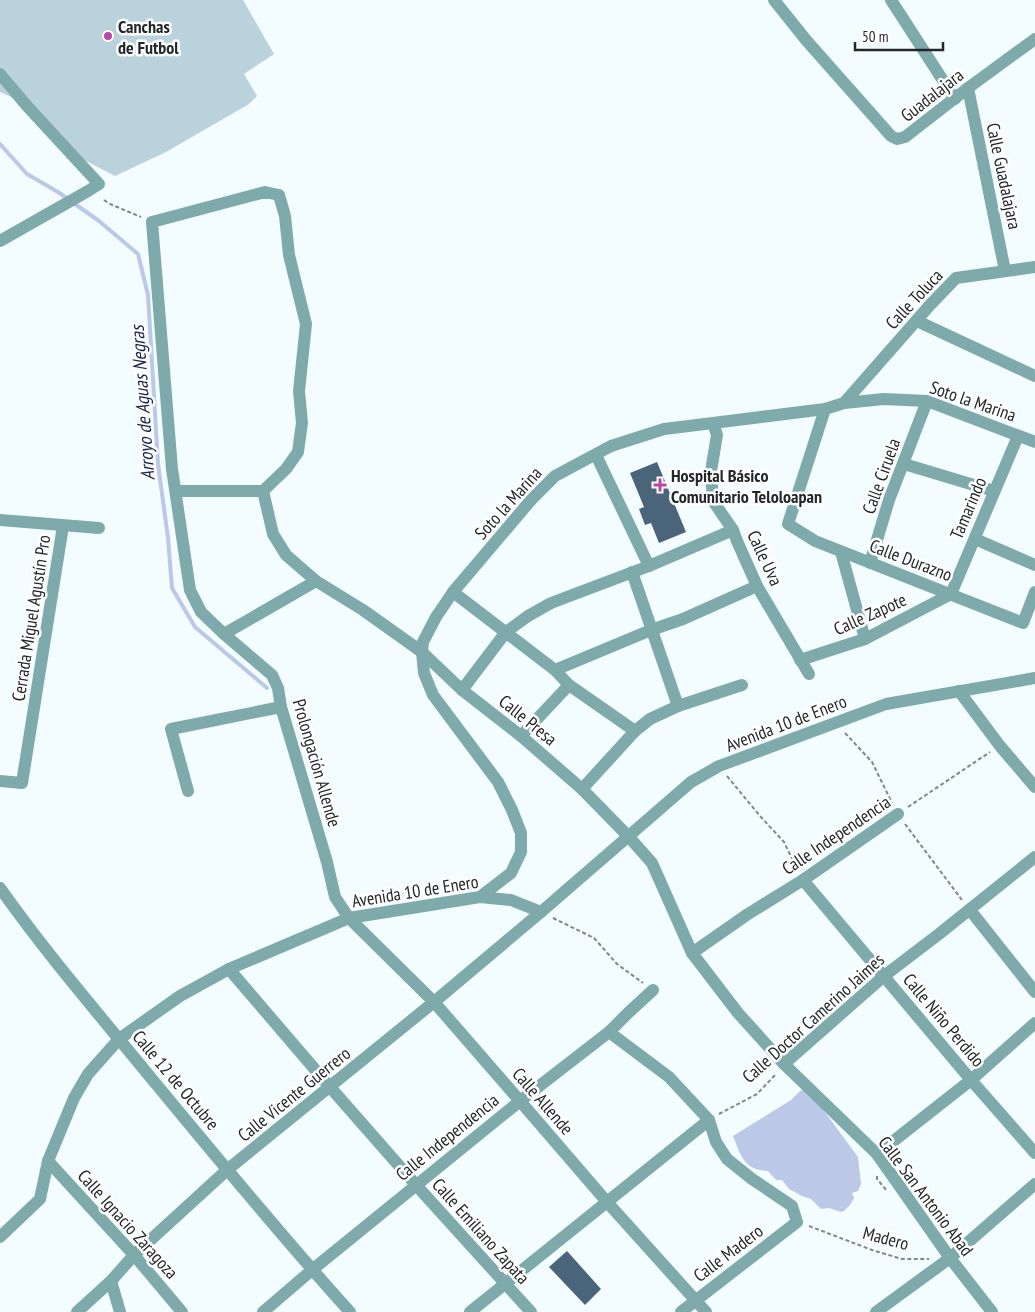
<svg xmlns="http://www.w3.org/2000/svg" width="1035" height="1312" viewBox="0 0 1035 1312" font-family="'PT Sans Narrow',sans-serif">
  <rect width="100%" height="100%" fill="#f3fcff"/>
  <polygon fill="#bad2db" points="0,0 243,0 274,54 244,74 257,96 249,104 166,152 115,176 65,150 22,102 0,92"/>
  <path fill="#bbc8e8" d="M804,1089L822,1108L858,1157L861,1184L858,1191L852,1193L854,1198L850,1205L844,1211L841,1212L829,1208L821,1209L811,1199L802,1196L789,1189L782,1180H776L768,1171C744,1170 741,1156 733,1136L791,1100L799,1092Z"/>
  <g fill="none" stroke-linecap="round" stroke-linejoin="round">
    <polyline stroke="#bbc8e8" stroke-width="4" points="0,144 27,174 58,192 99,221 138,254 148,295 158,464 168,538 172,588 195,627 267,688"/>
  </g>
  <g fill="#4a647a">
    <polygon points="657,462 686,532 659,543 651,523 645,525 639,509 644,507 630,473"/>
    <polygon points="567,1251 601,1289 585,1305 549,1267"/>
  </g>
  <g fill="none" stroke-linecap="round" stroke-linejoin="round">
    <g stroke="#82888a" stroke-width="2" stroke-dasharray="4 2.5" stroke-linecap="butt">
      <polyline points="104,200 110,204 141,217"/>
      <polyline points="845,733 872,762 892,803"/>
      <polyline points="727,776 760,816 784,842 797,869"/>
      <polyline points="908,807 990,752"/>
      <polyline points="905,824 962,900"/>
      <polyline points="553,918 594,938 617,964 643,983"/>
      <polyline points="719,1114 757,1094 776,1074"/>
      <polyline points="877,1176 877,1179 887,1191"/>
      <polyline points="809,1226 872,1250 902,1259 929,1259"/>
    </g>
    <g stroke="#7eaaab" stroke-width="12">
      <polyline points="774,0 806,40 891,136 897,139 905,137 968,88 1035,39"/>
      <polyline points="891,0 955,99"/>
      <polyline points="0,74 27,106 99,184 88,191 0,241"/>
      <polyline points="968,88 1005,271"/>
      <polyline points="917,321 1035,376"/>
      <polyline points="844,403 930,305 956,278 1035,267"/>
      <polyline points="825,409 788,524 815,541 1023,623 1035,592"/>
      <polyline points="713,423 717,435 711,471 713,501 733,530 737,541 757,586 809,674"/>
      <polyline points="596,455 649,566"/>
      <polyline points="904,464 994,491"/>
      <polyline points="176,491 263,491"/>
      <polyline points="0,520 99,528"/>
      <polyline points="975,539 1035,565"/>
      <polyline points="841,552 865,639"/>
      <polyline points="870,563 889,500 927,401"/>
      <polyline points="632,572 678,706"/>
      <polyline points="453,592 555,670 569,685 635,731"/>
      <polyline points="224,634 316,581"/>
      <polyline points="800,660 865,639 951,594 1018,436"/>
      <polyline points="555,670 651,630 683,619 757,586"/>
      <polyline points="462,690 506,632 528,616 551,603 649,566 733,530"/>
      <polyline points="959,691 1000,746 1035,787"/>
      <polyline points="521,736 569,685"/>
      <polyline points="0,781 22,783 63,526"/>
      <polyline points="582,789 635,731 650,719 678,706 742,685"/>
      <polyline points="188,791 171,729 281,707"/>
      <polyline points="803,880 971,1080 1035,1153"/>
      <path d="M0,888C48,956 103,1019 156,1084C220,1161 283,1238 350,1312"/>
      <polyline points="480,897 511,873 521,852 521,833 512,810 498,782 433,695 424,673 422,652 423,642 436,617 453,592 531,500 555,476 611,446 664,429 713,423 825,409 844,403 884,399 927,401 1035,442"/>
      <polyline points="970,910 1035,992"/>
      <polyline points="692,953 748,914 803,880 898,814"/>
      <polyline points="229,969 330,1087 416,1185 531,1312"/>
      <polyline points="609,1032 669,1077 709,1120 716,1142 727,1159 752,1179 792,1206 797,1222 681,1312"/>
      <polyline points="784,1064 884,976 939,934 1035,857"/>
      <polyline points="877,1154 971,1080 1035,1023"/>
      <polyline points="48,1161 134,1255 182,1312"/>
      <polyline points="0,1237 40,1199 48,1161 74,1098 88,1074 119,1039 180,996 229,969 349,918 480,897 511,900 541,912"/>
      <polyline points="111,1281 120,1312"/>
      <polyline points="77,1312 111,1281 134,1255 227,1170 434,1002 541,912 691,782 719,766 886,704 1035,678"/>
      <polyline points="263,1312 312,1270 520,1101 609,1032 628,1013 653,990"/>
      <polyline points="470,1312 709,1120"/>
      <polyline points="706,1312 607,1202 520,1101 434,1002 349,918 335,897 327,862 281,707 278,688 272,675 224,634 201,612 190,590 172,469 152,222 265,192 279,195 285,216 289,255 306,324 299,391 302,423 298,452 286,469 263,491 273,534 286,555 316,581 363,610 422,652 462,690 521,736 582,789 629,837 652,863 692,953 738,1013 784,1064 877,1154 950,1258 992,1312"/>
      <polyline points="876,1312 950,1258 1035,1184"/>
    </g>
  </g>
  <g fill="#ba47a1" stroke="#fff" stroke-width="2">
    <circle cx="108" cy="36" r="5"/>
    <path d="M657.5 477.5h5v5h5v5h-5v5h-5v-5h-5v-5h5z"/>
  </g>
  <g text-anchor="middle" dominant-baseline="central" stroke-width="5" stroke-linejoin="round" paint-order="stroke">
    <g font-size="18" font-weight="bold" fill="#232728" stroke="#fff" text-anchor="start">
      <text x="118" y="26">Canchas<tspan x="118" dy="21">de Futbol</tspan></text>
      <text x="671" y="475">Hospital Básico<tspan x="671" dy="21">Comunitario Teloloapan</tspan></text>
    </g>
    <g font-size="18" fill="#232728" stroke="#fff">
      <text transform="translate(932 95) rotate(-38)">Guadalajara</text>
      <text transform="translate(1004 176) rotate(78)">Calle Guadalajara</text>
      <text transform="translate(914 299) rotate(-47)">Calle Toluca</text>
      <text transform="translate(973 401) rotate(19)">Soto la Marina</text>
      <text transform="translate(881 476) rotate(-70)">Calle Ciruela</text>
      <text transform="translate(508 503) rotate(-48)">Soto la Marina</text>
      <text transform="translate(968 508) rotate(-67)">Tamarindo</text>
      <text transform="translate(765 558) rotate(65)">Calle Uva</text>
      <text transform="translate(911 560) rotate(21)">Calle Durazno</text>
      <text transform="translate(870 614) rotate(-24)">Calle Zapote</text>
      <text transform="translate(31 618) rotate(-81)">Cerrada Miguel Agustín Pro</text>
      <text transform="translate(528 720) rotate(39)">Calle Presa</text>
      <text transform="translate(786 723) rotate(-21)">Avenida 10 de Enero</text>
      <text transform="translate(317 763) rotate(74)">Prolongación Allende</text>
      <text transform="translate(836 835) rotate(-34)">Calle Independencia</text>
      <text transform="translate(415 891) rotate(-9)">Avenida 10 de Enero</text>
      <text transform="translate(813 1018) rotate(-42)">Calle Doctor Camerino Jaimes</text>
      <text transform="translate(944 1020) rotate(50)">Calle Niño Perdido</text>
      <text transform="translate(176 1080) rotate(50)">Calle 12 de Octubre</text>
      <text transform="translate(294 1094) rotate(-39)">Calle Vicente Guerrero</text>
      <text transform="translate(543 1101) rotate(49)">Calle Allende</text>
      <text transform="translate(447 1137) rotate(-39)">Calle Independencia</text>
      <text transform="translate(926 1196) rotate(53)">Calle San Antonio Abad</text>
      <text transform="translate(128 1224) rotate(48)">Calle Ignacio Zaragoza</text>
      <text transform="translate(481 1231) rotate(48)">Calle Emiliano Zapata</text>
      <text transform="translate(886 1238) rotate(15)">Madero</text>
      <text transform="translate(728 1253) rotate(-37)">Calle Madero</text>
    </g>
    <g font-size="19" font-style="italic" fill="#18264e" stroke="#fff">
      <text transform="translate(142 403) rotate(-94)">Arroyo de Aguas Negras</text>
    </g>
  </g>
  <path d="M855 42v8h88v-8" fill="none" stroke="#232728" stroke-width="2.5"/>
  <text x="862" y="42" font-size="15" fill="#232728" stroke="#ffffff" stroke-width="4" paint-order="stroke">50 m</text>
</svg>
